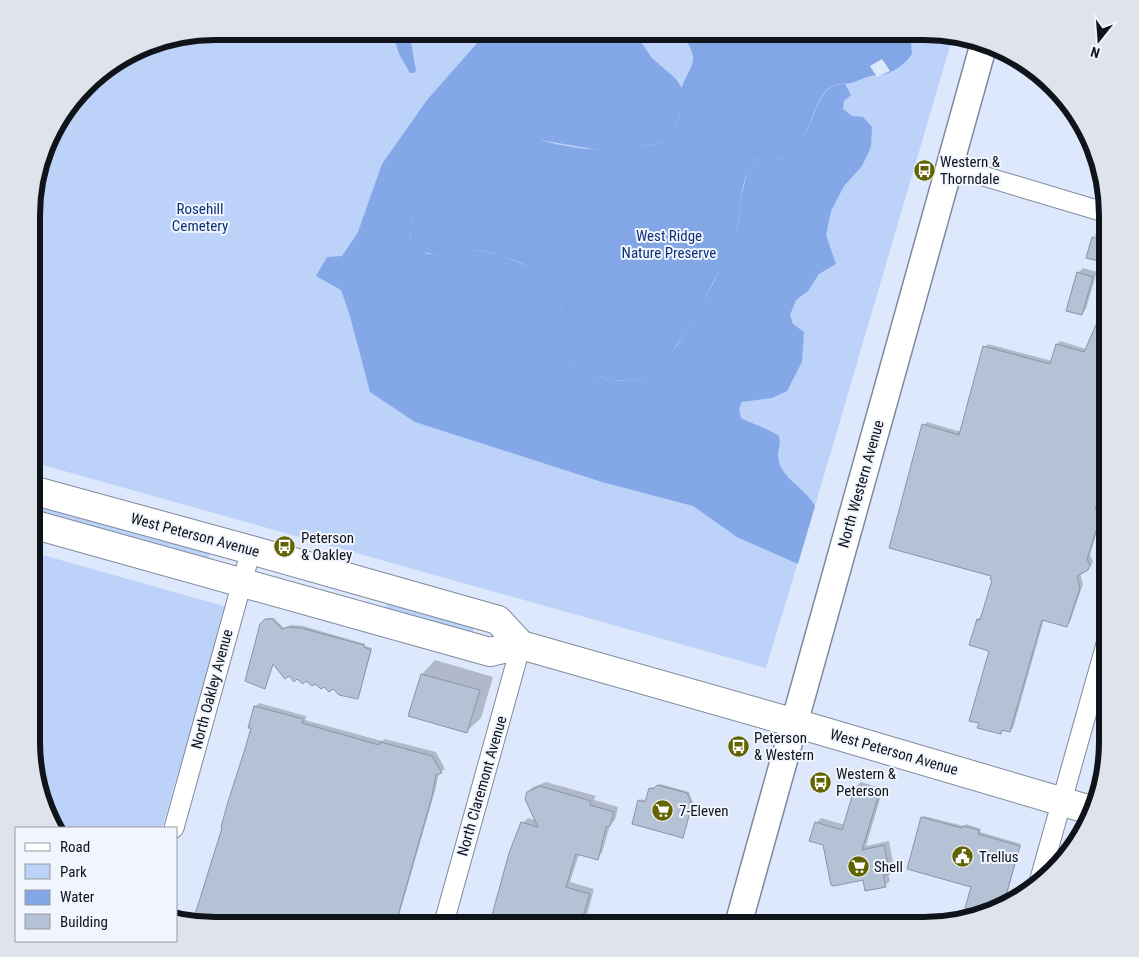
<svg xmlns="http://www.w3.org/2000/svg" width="1139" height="957" viewBox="0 0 1139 957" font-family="'Roboto Condensed',sans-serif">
  <rect width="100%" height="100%" fill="#dde8fd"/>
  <g fill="#bcd2f9">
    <polygon points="215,31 935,32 953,36 815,506 766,668 32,462 33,191 56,124 94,77 156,41"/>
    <polygon points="32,503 210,553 207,561 32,512"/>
    <polygon points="32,552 227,607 162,828 56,828 45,812 32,754"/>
    <polygon points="387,604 409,608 475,626 472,635 384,611"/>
  </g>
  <g fill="#84a8e7">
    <polygon points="389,31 430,31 426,39 411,42 416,71 414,73 410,73 399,54 396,44"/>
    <path d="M485,31H636L638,38L652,58L676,79L682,88L681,109L677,124L672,135L665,142L629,150H599L540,140L427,167C416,192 409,218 411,245L428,254L470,250L484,251L500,255L540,271L552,279L560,295L562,313L563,339L572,362L600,377L619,381L637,380L653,374L678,344L714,282L738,227L740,201L748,169L754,159L766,158L780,159C783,155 785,150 789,147C795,141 801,138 806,131C817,113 819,83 845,84L851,95L844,101L843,109L852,116L863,117L872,127L871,147L862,166L844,186L831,211L826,235L836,264L819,274L808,291L796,300L790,315L793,324L804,332L802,362L787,391L772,398L742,402L739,409L741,418C754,425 768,428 779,436C781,445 778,449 778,456C779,478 806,488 815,506L798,564L737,537L693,506L602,482L415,422L370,392L350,316L341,290L316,276L327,257L342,256L358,232L382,164L427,100L478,42Z"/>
  </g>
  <path fill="#83a7e6" d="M682,31L910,32L912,54C905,64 894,73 881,75C877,76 874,75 870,76C863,78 858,81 851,83C844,84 836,83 829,88C817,96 813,120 805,132C798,142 790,143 787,156C777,161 765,158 754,159C746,172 742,187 740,202C739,211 739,220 737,229C730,255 673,363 651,375C627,387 594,379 573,362C570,360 565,354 564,351C557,330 567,310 556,287C554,284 553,280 550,278C539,269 498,253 484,251C459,248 431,262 411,245C409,224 416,174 433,159C449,144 481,133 503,132C516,132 527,137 540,140C575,150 616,154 652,145C657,144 663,143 666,140C678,132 681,112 681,99C681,95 681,91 682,88C684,77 695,66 693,56C691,47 685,39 682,31Z"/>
  <polygon fill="#dde8fd" points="882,59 890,71 877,77 870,66"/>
  <g fill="#0003">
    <polygon points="1096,234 1107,236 1107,238 1094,236"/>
    <polygon points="1083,268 1097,272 1086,309 1082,314 1078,273"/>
    <polygon points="1101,321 1107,323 1108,495 1097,504 1104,516 1102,524 1098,528 1090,555 1093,561 1091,566 1080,573 1083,584 1070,622 1067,625 1044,619 1013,728 1010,731 1004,729 1000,733 991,650 971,644 978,619 982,616 993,579 924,425 927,422 961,432 985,347 988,344 1052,361 1057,344 1060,341 1086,349"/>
    <polygon points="268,618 274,618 284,628 291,625 303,626 365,644 365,646 372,648 359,696 357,698 333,687 315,682 274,663 264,688 265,619"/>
    <polygon points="435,660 493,677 481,718 467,731 410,715 422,674"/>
    <polygon points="259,703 306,716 305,720 382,741 385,739 436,752 445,769 439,773 435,791 396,926 215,926 195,922 252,727 255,707"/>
    <polygon points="546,782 596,796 594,800 618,807 615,820 610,825 602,853 597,858 579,854 570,882 594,889 584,926 490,926 523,823 528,818 536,820 528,792 533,787"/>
    <polygon points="861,782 883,789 866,846 889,841 894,868 888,873 890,881 885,885 863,879 824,844 816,823 821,818 845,825 856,787"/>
    <polygon points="660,784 689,792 693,803 682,837 640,801 641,799 646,801 650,789 652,787 656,788"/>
    <polygon points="924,816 964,826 966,824 981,829 980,832 1021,844 1004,905 994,912 972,886 922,818"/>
    <polygon points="899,921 914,925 894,925"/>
  </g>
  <g fill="#b5c1d5" stroke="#8994a7">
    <polygon points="1092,237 1107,241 1107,263 1086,258"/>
    <polygon points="1077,272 1093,277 1082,315 1066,311"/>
    <polygon points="1107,300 1108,497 1095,508 1101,520 1099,529 1096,531 1087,559 1090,565 1088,570 1077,576 1080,588 1067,627 1042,620 1010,732 1002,730 1001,734 977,728 979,723 969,721 989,651 969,645 977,619 980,620 992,580 990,579 991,576 889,548 922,424 959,435 983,346 1050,364 1056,344 1084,352"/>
    <polygon points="265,619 272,619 282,629 288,627 301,628 364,645 364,647 371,650 358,699 339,695 333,689 329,692 324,687 321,689 315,684 312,686 306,681 303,684 297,679 294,682 289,676 285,679 273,664 265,689 245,681 260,624"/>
    <polygon points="421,674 480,690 467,733 408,716"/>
    <polygon points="254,706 303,719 302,723 379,745 380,742 432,756 442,773 436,775 432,796 395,926 215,926 193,921 222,828 221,827 227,805 244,752 251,728 248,728"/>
    <polygon points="657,785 687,793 692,805 683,838 632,824 638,800 645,802 649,788 653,789"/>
    <polygon points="540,786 591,801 590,805 614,812 610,826 606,827 598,860 576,854 566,887 590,894 580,926 489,926 509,853 521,822 538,827 525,799 527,792"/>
    <polygon points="855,786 879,794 862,850 884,845 890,874 883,875 886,887 865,891 863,880 834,886 831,885 823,845 809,841 815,822 842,830"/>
    <polygon points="921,817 962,828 963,826 979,830 978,834 1020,846 1003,906 994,912 985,914 965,908 971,887 907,869"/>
  </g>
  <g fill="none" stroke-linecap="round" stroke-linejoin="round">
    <defs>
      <g id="minor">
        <polyline points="950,166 1107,213"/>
        <polyline points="174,828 251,550"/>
        <polyline points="1039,882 1108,637"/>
        <polyline points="443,926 521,645"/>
      </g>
      <polyline id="secondary" points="738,925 984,43"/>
      <g id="primary">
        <polyline points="32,490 251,550 498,620 521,645"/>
        <polyline points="32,524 490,652 521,645 795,723 1094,811"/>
      </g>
    </defs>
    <use href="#minor" stroke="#7f8a9c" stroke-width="21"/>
    <use href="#secondary" stroke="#7f8a9c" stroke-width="29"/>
    <use href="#primary" stroke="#7f8a9c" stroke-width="30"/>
    <use href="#minor" stroke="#fff" stroke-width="19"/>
    <use href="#secondary" stroke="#fff" stroke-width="26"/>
    <use href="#primary" stroke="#fff" stroke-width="28"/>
  </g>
  <defs>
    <symbol id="bus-disc" viewBox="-11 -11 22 22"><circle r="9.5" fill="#616400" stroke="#f0f5fe"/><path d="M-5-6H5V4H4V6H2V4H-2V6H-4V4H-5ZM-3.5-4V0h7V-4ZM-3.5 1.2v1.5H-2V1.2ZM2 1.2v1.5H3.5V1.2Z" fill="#fff"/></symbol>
    <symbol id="supermarket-disc" viewBox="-11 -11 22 22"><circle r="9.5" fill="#616400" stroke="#f0f5fe"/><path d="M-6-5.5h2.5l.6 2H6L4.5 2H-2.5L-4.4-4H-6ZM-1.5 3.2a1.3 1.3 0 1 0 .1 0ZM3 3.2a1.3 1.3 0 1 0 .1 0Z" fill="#fff"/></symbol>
    <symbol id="civic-disc" viewBox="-11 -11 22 22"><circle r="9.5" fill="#616400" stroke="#f0f5fe"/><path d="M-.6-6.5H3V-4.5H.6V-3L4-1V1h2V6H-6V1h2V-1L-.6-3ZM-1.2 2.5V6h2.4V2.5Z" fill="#fff"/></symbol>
  </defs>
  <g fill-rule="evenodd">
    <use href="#bus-disc" x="912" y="158" width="25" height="25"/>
    <use href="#bus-disc" x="272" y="534" width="25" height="25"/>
    <use href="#bus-disc" x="726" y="734" width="25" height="25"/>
    <use href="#bus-disc" x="808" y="770" width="25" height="25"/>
    <use href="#supermarket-disc" x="650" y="798" width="25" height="25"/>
    <use href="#civic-disc" x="950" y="844" width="25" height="25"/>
    <use href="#supermarket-disc" x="846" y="854" width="25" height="25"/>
  </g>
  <g text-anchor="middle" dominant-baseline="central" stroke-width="4" stroke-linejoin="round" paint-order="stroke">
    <g font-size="15" fill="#0f131a" stroke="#f0f5fe" text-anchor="start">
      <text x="940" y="162">Western &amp;<tspan x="940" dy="17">Thorndale</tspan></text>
      <text x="301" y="538">Peterson<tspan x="301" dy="17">&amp; Oakley</tspan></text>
      <text x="754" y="738">Peterson<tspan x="754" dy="17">&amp; Western</tspan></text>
      <text x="836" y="774">Western &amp;<tspan x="836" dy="17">Peterson</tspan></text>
      <text x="679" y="811">7-Eleven</text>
      <text x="979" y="857">Trellus</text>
      <text x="874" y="867">Shell</text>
    </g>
    <g font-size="15" fill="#0c337b" stroke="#f0f5fe">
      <text x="200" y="209">Rosehill<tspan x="200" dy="17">Cemetery</tspan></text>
      <text x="669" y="236">West Ridge<tspan x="669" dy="17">Nature Preserve</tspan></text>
    </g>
    <g font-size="15" fill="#0f131a" stroke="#f0f5fe">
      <text transform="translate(861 484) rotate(-74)">North Western Avenue</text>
      <text transform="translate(195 535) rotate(15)">West Peterson Avenue</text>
      <text transform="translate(212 689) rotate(-75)">North Oakley Avenue</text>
      <text transform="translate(894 752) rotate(16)">West Peterson Avenue</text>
      <text transform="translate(482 786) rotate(-74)">North Claremont Avenue</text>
    </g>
  </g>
  <path d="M0 0H1139V957H0ZM215 40H924A175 175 0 0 1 1099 215V742A175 175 0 0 1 924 917H215A175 175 0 0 1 40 742V215A175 175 0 0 1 215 40Z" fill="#dee3ec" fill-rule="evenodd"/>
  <path fill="none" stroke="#0f131a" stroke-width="6" d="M215 40H924A175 175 0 0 1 1099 215V742A175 175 0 0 1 924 917H215A175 175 0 0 1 40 742V215A175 175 0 0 1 215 40Z"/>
  <rect x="15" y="827" width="162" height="115" fill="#f0f5fe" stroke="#969ba3"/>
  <rect x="25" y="843" width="25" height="8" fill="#ffffff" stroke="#969ba3"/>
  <text x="60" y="852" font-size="15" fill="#0f131a">Road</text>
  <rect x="25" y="864" width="25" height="15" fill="#bcd2f9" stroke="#969ba3"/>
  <text x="60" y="877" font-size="15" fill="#0f131a">Park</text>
  <rect x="25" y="890" width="25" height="15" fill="#83a7e6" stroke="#969ba3"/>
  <text x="60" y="902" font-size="15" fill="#0f131a">Water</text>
  <rect x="25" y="914" width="25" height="15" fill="#b5c1d5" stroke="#969ba3"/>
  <text x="60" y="927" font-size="15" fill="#0f131a">Building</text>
  <g transform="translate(1099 40) rotate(197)" stroke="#f0f5fe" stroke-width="4" paint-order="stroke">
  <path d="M0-4L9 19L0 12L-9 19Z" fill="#0f131a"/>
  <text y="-8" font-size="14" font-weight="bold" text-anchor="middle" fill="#0f131a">N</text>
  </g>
</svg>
